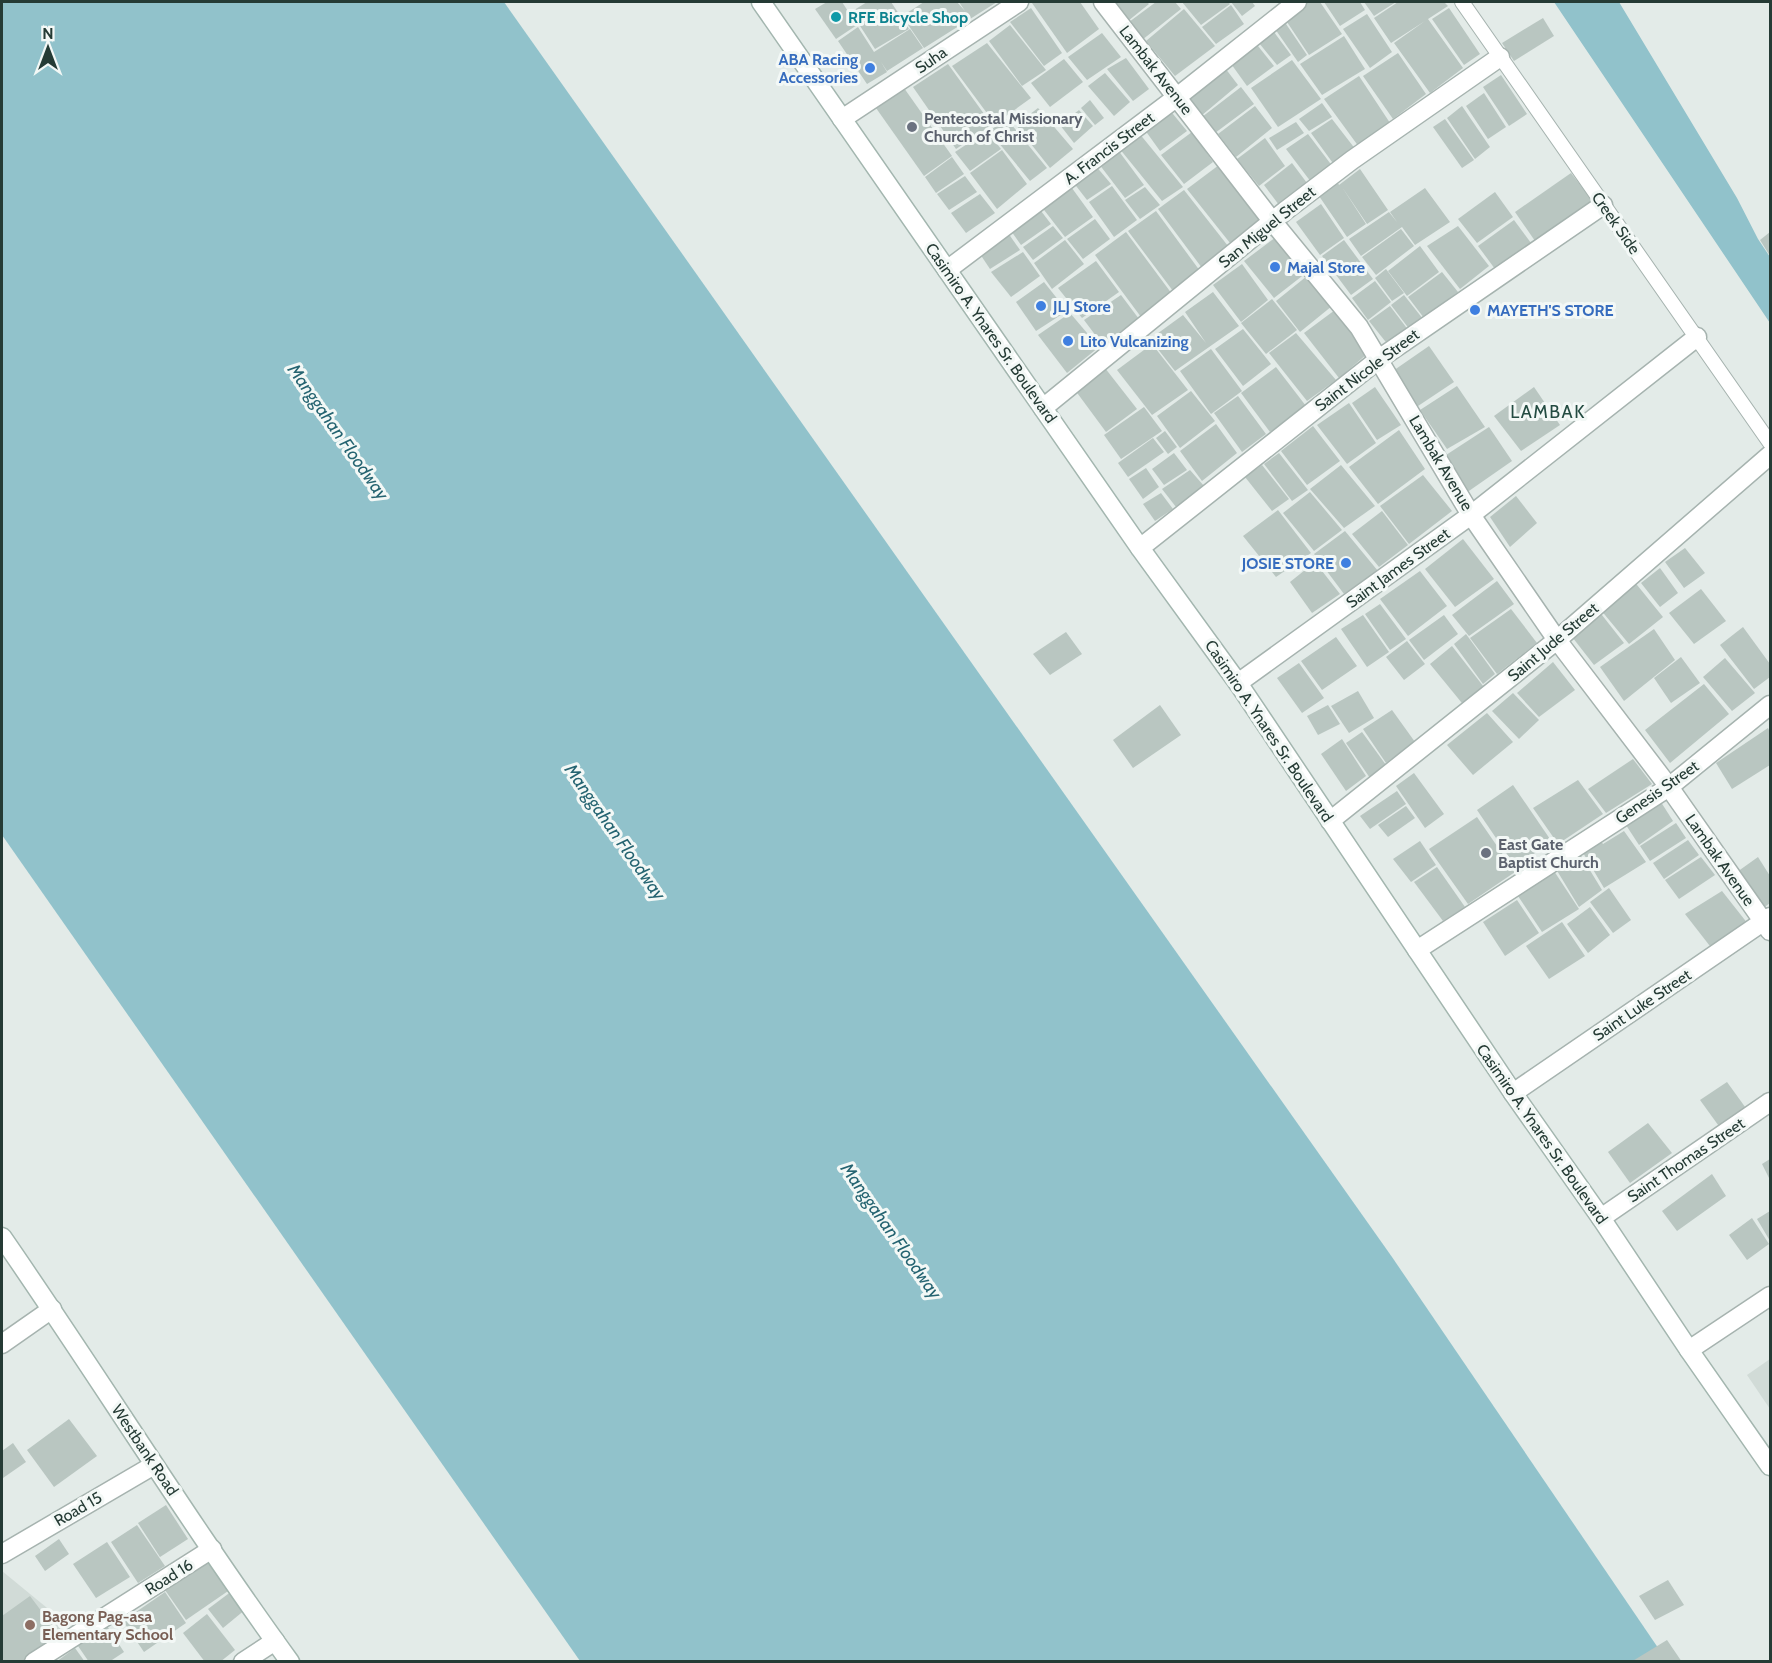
<svg xmlns="http://www.w3.org/2000/svg" width="1772" height="1663" viewBox="0 0 1772 1663" font-family="Cabin,sans-serif">
  <rect width="100%" height="100%" fill="#e3ebe8"/>
  <g fill="#d1dbd7">
    <polygon points="1770,1359 1770,1409 1747,1375"/>
    <polygon points="2,1571 52,1612 65,1639 28,1661 2,1661"/>
  </g>
  <g fill="#91c2cb">
    <polygon points="2,2 504,2 1392,1257 1667,1661 580,1661 2,835"/>
    <polygon points="1554,2 1619,2 1737,198 1758,239 1770,257 1770,323"/>
  </g>
  <g fill="#b9c6c1">
    <polygon points="827,2 842,2 857,25 836,39 815,9"/>
    <polygon points="867,2 891,2 909,29 875,49 851,12"/>
    <polygon points="924,2 957,2 965,11 959,2 997,2 924,48 902,16"/>
    <polygon points="1033,2 1080,2 1099,29 1067,53 1032,3"/>
    <polygon points="1112,2 1147,2 1149,4 1128,21"/>
    <polygon points="1156,2 1175,2 1181,9 1142,40 1129,22"/>
    <polygon points="1182,2 1228,2 1230,4 1201,25"/>
    <polygon points="1231,2 1252,2 1255,6 1242,16"/>
    <polygon points="1304,2 1320,2 1342,34 1309,55 1283,16"/>
    <polygon points="1324,2 1360,2 1365,10 1340,26"/>
    <polygon points="1364,2 1396,2 1374,16"/>
    <polygon points="1398,2 1444,2 1448,6 1428,19 1463,68 1430,93 1394,43 1425,21 1391,43 1374,18"/>
    <polygon points="1231,5 1244,24 1216,44 1202,27"/>
    <polygon points="1031,8 1062,53 1044,66 1010,22"/>
    <polygon points="1449,8 1480,54 1464,65 1432,19"/>
    <polygon points="1184,9 1215,46 1175,76 1146,41"/>
    <polygon points="1367,14 1392,52 1370,68 1343,29"/>
    <polygon points="1282,18 1307,55 1298,62 1273,26"/>
    <polygon points="1543,18 1554,36 1514,61 1502,43"/>
    <polygon points="1010,25 1046,70 1022,86 989,41"/>
    <polygon points="858,27 874,52 910,29 923,48 887,71 881,62 887,72 867,84 838,41"/>
    <polygon points="1274,32 1291,55 1277,65 1259,43"/>
    <polygon points="1102,33 1121,57 1087,80 1068,57"/>
    <polygon points="1344,36 1365,69 1322,95 1300,64"/>
    <polygon points="1254,41 1274,66 1247,86 1229,61"/>
    <polygon points="987,43 1031,98 995,124 952,66"/>
    <polygon points="1398,53 1426,94 1393,119 1363,76"/>
    <polygon points="1126,58 1149,89 1133,101 1107,69"/>
    <polygon points="1064,59 1083,82 1050,107 1031,83"/>
    <polygon points="1292,60 1321,99 1278,127 1251,88"/>
    <polygon points="948,64 992,125 956,149 913,87"/>
    <polygon points="1222,64 1238,85 1201,116 1184,95"/>
    <polygon points="1105,73 1130,102 1114,116 1088,86"/>
    <polygon points="1501,75 1527,114 1509,126 1483,87"/>
    <polygon points="1359,76 1392,126 1359,147 1324,99"/>
    <polygon points="1241,87 1254,104 1215,133 1202,117"/>
    <polygon points="904,88 952,156 924,176 876,108"/>
    <polygon points="1484,93 1506,127 1488,139 1466,106"/>
    <polygon points="1090,100 1104,118 1095,125 1081,108"/>
    <polygon points="1322,103 1332,117 1309,131 1299,119"/>
    <polygon points="1255,106 1272,128 1236,157 1218,134"/>
    <polygon points="1462,106 1490,147 1475,159 1447,118"/>
    <polygon points="1038,108 1073,149 1050,168 1016,125"/>
    <polygon points="1168,108 1187,131 1160,151 1142,126"/>
    <polygon points="1079,110 1093,126 1074,143 1060,125"/>
    <polygon points="1007,119 1047,168 1030,181 989,131"/>
    <polygon points="1332,119 1356,150 1335,166 1311,133"/>
    <polygon points="1445,119 1474,160 1462,168 1433,127"/>
    <polygon points="1296,122 1304,133 1277,150 1269,138"/>
    <polygon points="987,131 1001,149 970,171 955,152"/>
    <polygon points="1192,132 1213,162 1184,184 1161,155"/>
    <polygon points="1139,133 1183,187 1162,201 1119,148"/>
    <polygon points="1308,134 1333,167 1311,182 1286,149"/>
    <polygon points="1265,138 1285,166 1259,186 1237,159"/>
    <polygon points="1002,150 1027,184 997,209 970,173"/>
    <polygon points="1118,150 1144,185 1125,198 1099,164"/>
    <polygon points="952,157 964,174 936,193 925,177"/>
    <polygon points="1292,163 1307,183 1279,205 1264,185"/>
    <polygon points="1095,165 1111,184 1087,200 1073,182"/>
    <polygon points="1219,165 1262,219 1230,243 1187,189"/>
    <polygon points="1360,169 1388,210 1367,224 1342,187 1366,224 1347,237 1319,196 1338,183 1339,185"/>
    <polygon points="1571,173 1593,201 1535,241 1515,212"/>
    <polygon points="965,176 977,192 949,210 937,194"/>
    <polygon points="1069,184 1093,217 1065,237 1041,206"/>
    <polygon points="1112,186 1137,220 1114,237 1089,202"/>
    <polygon points="1145,187 1160,205 1140,219 1125,200"/>
    <polygon points="1425,188 1450,222 1415,245 1402,227 1361,256 1349,239 1389,212 1397,222 1390,212"/>
    <polygon points="1184,190 1228,246 1202,268 1158,209"/>
    <polygon points="1495,192 1513,217 1477,243 1458,219"/>
    <polygon points="980,194 995,213 966,233 951,213"/>
    <polygon points="1321,204 1344,238 1320,255 1296,222"/>
    <polygon points="1038,207 1051,224 1021,245 1009,228"/>
    <polygon points="1156,211 1200,271 1173,291 1128,231"/>
    <polygon points="1095,219 1110,239 1083,259 1067,239"/>
    <polygon points="1514,220 1531,243 1495,269 1478,246"/>
    <polygon points="1053,226 1063,238 1033,260 1023,247"/>
    <polygon points="1458,226 1489,266 1460,289 1427,246"/>
    <polygon points="1401,229 1414,246 1376,275 1362,257"/>
    <polygon points="1006,230 1020,250 990,269 978,251"/>
    <polygon points="1126,232 1172,294 1141,317 1095,255"/>
    <polygon points="1770,232 1770,256 1760,240"/>
    <polygon points="1276,237 1306,273 1274,298 1244,261"/>
    <polygon points="1065,240 1084,264 1052,289 1034,263"/>
    <polygon points="1344,240 1373,279 1351,295 1322,256"/>
    <polygon points="1420,246 1439,272 1407,296 1388,271"/>
    <polygon points="1023,252 1040,276 1011,297 991,272"/>
    <polygon points="1096,261 1119,292 1082,318 1058,288"/>
    <polygon points="1242,264 1268,300 1241,322 1213,285"/>
    <polygon points="1386,269 1404,293 1392,301 1375,278"/>
    <polygon points="1442,272 1458,292 1424,318 1408,297"/>
    <polygon points="1307,276 1332,306 1300,332 1276,301"/>
    <polygon points="1375,281 1391,302 1368,320 1352,298"/>
    <polygon points="1044,282 1067,311 1036,331 1016,302"/>
    <polygon points="1213,292 1239,326 1175,371 1150,339 1183,315 1206,343 1185,312"/>
    <polygon points="1121,295 1139,319 1102,344 1084,320"/>
    <polygon points="1404,295 1423,319 1410,330 1391,305"/>
    <polygon points="1272,299 1297,330 1266,354 1241,323"/>
    <polygon points="1390,306 1409,331 1389,346 1369,321"/>
    <polygon points="1335,310 1367,354 1339,378 1304,333"/>
    <polygon points="1070,313 1099,347 1067,373 1038,335"/>
    <polygon points="1243,329 1271,364 1243,386 1215,349"/>
    <polygon points="1296,333 1336,380 1307,401 1269,353"/>
    <polygon points="1152,344 1188,390 1152,415 1117,370"/>
    <polygon points="1429,346 1454,382 1415,408 1390,373"/>
    <polygon points="1211,349 1242,391 1211,414 1180,371"/>
    <polygon points="1276,367 1306,406 1270,432 1241,393"/>
    <polygon points="1105,368 1137,409 1106,432 1075,390"/>
    <polygon points="1457,386 1485,427 1447,449 1420,410"/>
    <polygon points="1375,387 1401,425 1377,440 1352,403"/>
    <polygon points="1534,387 1560,425 1521,451 1494,416"/>
    <polygon points="1191,391 1215,421 1180,448 1157,416"/>
    <polygon points="1238,396 1266,434 1242,452 1214,413"/>
    <polygon points="1349,403 1376,443 1347,464 1317,425"/>
    <polygon points="1144,407 1162,431 1121,459 1104,435"/>
    <polygon points="1216,424 1237,453 1202,481 1180,451"/>
    <polygon points="1313,426 1340,461 1307,485 1281,451"/>
    <polygon points="1489,427 1512,461 1466,493 1443,457"/>
    <polygon points="1399,430 1425,469 1378,504 1349,467"/>
    <polygon points="1165,431 1177,447 1168,454 1156,438"/>
    <polygon points="1153,438 1164,452 1128,477 1118,463"/>
    <polygon points="1174,453 1187,470 1164,485 1152,469"/>
    <polygon points="1279,453 1308,490 1292,501 1264,464"/>
    <polygon points="1262,465 1289,499 1272,511 1245,477"/>
    <polygon points="1341,465 1375,506 1344,528 1310,489"/>
    <polygon points="1146,468 1159,487 1143,499 1129,479"/>
    <polygon points="1190,470 1204,486 1176,507 1162,489"/>
    <polygon points="1423,475 1452,511 1409,544 1380,506"/>
    <polygon points="1310,492 1342,530 1314,551 1283,513"/>
    <polygon points="1161,493 1173,509 1155,521 1143,504"/>
    <polygon points="1516,496 1537,523 1510,547 1490,517"/>
    <polygon points="1278,510 1311,553 1276,577 1243,536"/>
    <polygon points="1382,511 1408,545 1379,567 1352,534"/>
    <polygon points="1345,531 1378,571 1344,594 1314,554"/>
    <polygon points="1463,539 1494,579 1455,607 1425,569"/>
    <polygon points="1685,548 1705,573 1684,588 1665,562"/>
    <polygon points="1315,562 1340,594 1312,613 1290,582"/>
    <polygon points="1660,568 1678,593 1660,607 1641,583"/>
    <polygon points="1420,571 1447,606 1408,636 1380,599"/>
    <polygon points="1633,580 1663,617 1629,644 1600,609"/>
    <polygon points="1497,581 1514,604 1469,636 1452,615"/>
    <polygon points="1701,589 1726,621 1694,644 1669,613"/>
    <polygon points="1380,604 1406,639 1390,650 1365,614"/>
    <polygon points="1511,609 1537,643 1497,674 1470,638"/>
    <polygon points="1598,610 1624,643 1594,665 1569,633"/>
    <polygon points="1363,615 1389,652 1367,667 1341,629"/>
    <polygon points="1444,615 1458,634 1424,660 1409,640"/>
    <polygon points="1743,627 1770,664 1770,677 1754,689 1720,645"/>
    <polygon points="1654,629 1675,660 1624,701 1600,667"/>
    <polygon points="1066,632 1082,654 1050,675 1033,654"/>
    <polygon points="1466,634 1495,674 1483,684 1454,644"/>
    <polygon points="1336,637 1357,666 1322,690 1301,661"/>
    <polygon points="1407,641 1425,664 1404,680 1386,657"/>
    <polygon points="1452,646 1487,691 1466,708 1430,664"/>
    <polygon points="1681,657 1700,683 1671,703 1654,678"/>
    <polygon points="1725,658 1755,693 1732,711 1703,677"/>
    <polygon points="1553,662 1575,690 1539,717 1517,693"/>
    <polygon points="1299,663 1324,698 1302,713 1277,678"/>
    <polygon points="1704,684 1729,714 1670,763 1645,730"/>
    <polygon points="1358,691 1374,718 1349,733 1331,706"/>
    <polygon points="1513,693 1539,720 1519,739 1492,711"/>
    <polygon points="1160,705 1181,735 1133,768 1113,740"/>
    <polygon points="1328,705 1340,724 1318,735 1307,716"/>
    <polygon points="1392,710 1415,742 1386,763 1363,729"/>
    <polygon points="1487,713 1513,742 1473,775 1447,745"/>
    <polygon points="1768,728 1770,732 1770,765 1732,789 1716,763"/>
    <polygon points="1362,732 1386,765 1370,778 1346,743"/>
    <polygon points="1342,739 1366,776 1346,791 1321,754"/>
    <polygon points="1633,759 1652,784 1606,813 1588,789"/>
    <polygon points="1414,773 1444,814 1425,828 1396,786"/>
    <polygon points="1578,780 1603,814 1558,844 1533,808"/>
    <polygon points="1513,785 1552,842 1515,866 1477,810"/>
    <polygon points="1397,791 1406,804 1370,829 1360,816"/>
    <polygon points="1659,799 1673,821 1639,845 1624,822"/>
    <polygon points="1406,806 1415,818 1388,837 1378,825"/>
    <polygon points="1477,817 1515,872 1468,904 1429,849"/>
    <polygon points="1676,823 1686,838 1650,861 1640,846"/>
    <polygon points="1624,831 1646,862 1604,888 1582,851 1600,840 1603,844"/>
    <polygon points="1688,840 1699,855 1664,879 1653,863"/>
    <polygon points="1420,841 1436,865 1411,882 1393,859"/>
    <polygon points="1580,854 1602,890 1579,907 1556,869"/>
    <polygon points="1701,857 1715,875 1679,899 1665,880"/>
    <polygon points="1758,857 1770,876 1770,903 1762,909 1737,872"/>
    <polygon points="1437,867 1465,907 1443,921 1414,882"/>
    <polygon points="1554,871 1579,909 1542,932 1518,896"/>
    <polygon points="1609,888 1631,920 1613,933 1590,902"/>
    <polygon points="1722,891 1748,924 1713,950 1685,914"/>
    <polygon points="1517,900 1539,933 1505,956 1483,922"/>
    <polygon points="1590,907 1610,935 1588,953 1567,924"/>
    <polygon points="1562,922 1585,956 1549,979 1526,946"/>
    <polygon points="1727,1082 1748,1111 1721,1129 1700,1100"/>
    <polygon points="1648,1123 1672,1153 1630,1183 1608,1152"/>
    <polygon points="1770,1159 1770,1180 1762,1164"/>
    <polygon points="1712,1174 1726,1196 1677,1231 1662,1211"/>
    <polygon points="1770,1211 1770,1241 1757,1219"/>
    <polygon points="1752,1218 1769,1244 1747,1260 1729,1235"/>
    <polygon points="69,1419 97,1456 54,1487 27,1450"/>
    <polygon points="13,1443 26,1462 3,1478 2,1451"/>
    <polygon points="166,1505 188,1539 160,1557 138,1523"/>
    <polygon points="137,1525 165,1566 138,1583 111,1542"/>
    <polygon points="59,1539 69,1554 45,1571 35,1556"/>
    <polygon points="107,1542 130,1577 96,1598 73,1564"/>
    <polygon points="211,1559 231,1589 186,1620 165,1590"/>
    <polygon points="1668,1580 1684,1605 1655,1620 1639,1596"/>
    <polygon points="232,1591 246,1609 223,1628 208,1609"/>
    <polygon points="165,1592 186,1623 144,1652 123,1621"/>
    <polygon points="30,1596 60,1636 24,1662 2,1662 2,1616"/>
    <polygon points="207,1614 235,1650 220,1662 205,1662 183,1633"/>
    <polygon points="107,1626 124,1652 109,1662 89,1662 78,1646"/>
    <polygon points="1667,1640 1682,1662 1631,1662"/>
    <polygon points="75,1648 85,1662 56,1662"/>
  </g>
  <g fill="none" stroke-linecap="round" stroke-linejoin="round">
    <defs>
      <polyline id="lane" points="1462,2 1770,443"/>
      <g id="street">
        <polyline points="1103,2 1273,222 1359,327 1471,515 1557,640 1669,787 1770,931"/>
        <polyline points="842,119 1019,2"/>
        <polyline points="947,270 1177,97 1297,2"/>
        <polyline points="1043,408 1285,211 1352,160 1500,57"/>
        <polyline points="1140,548 1379,359 1603,205"/>
        <polyline points="1238,683 1471,515 1697,337"/>
        <polyline points="1330,821 1557,640 1770,455"/>
        <polyline points="1417,950 1669,787 1770,705"/>
        <polyline points="1513,1093 1770,917"/>
        <polyline points="1601,1218 1770,1102"/>
        <polyline points="2,1344 52,1309"/>
        <polyline points="1689,1350 1770,1296"/>
        <polyline points="2,1554 154,1465"/>
        <polyline points="34,1662 212,1549"/>
        <polyline points="243,1662 275,1641"/>
      </g>
      <g id="secondary">
        <polyline points="761,2 1140,548 1238,683 1513,1093 1601,1218 1689,1350 1770,1466"/>
        <path d="M2,1237C99,1377 189,1523 290,1662"/>
      </g>
    </defs>
    <use href="#lane" stroke="#a6b3af" stroke-width="16"/>
    <use href="#street" stroke="#a6b3af" stroke-width="21"/>
    <use href="#secondary" stroke="#a3b6af" stroke-width="21"/>
    <use href="#lane" stroke="#fff" stroke-width="14"/>
    <use href="#street" stroke="#fff" stroke-width="18"/>
    <use href="#secondary" stroke="#fff" stroke-width="18"/>
  </g>
  <circle fill="#0f9aa8" stroke="#f3f8f6" stroke-width="2" cx="836" cy="17" r="6"/>
  <g fill="#3f7fe0" stroke="#f3f8f6" stroke-width="2">
    <circle cx="870" cy="68" r="6"/>
    <circle cx="1275" cy="267" r="6"/>
    <circle cx="1041" cy="306" r="6"/>
    <circle cx="1475" cy="310" r="6"/>
    <circle cx="1068" cy="341" r="6"/>
    <circle cx="1346" cy="563" r="6"/>
  </g>
  <g fill="#6b7280" stroke="#f3f8f6" stroke-width="2">
    <circle cx="912" cy="127" r="6"/>
    <circle cx="1486" cy="853" r="6"/>
  </g>
  <circle fill="#8d6e63" stroke="#f3f8f6" stroke-width="2" cx="30" cy="1625" r="6"/>
  <g text-anchor="middle" dominant-baseline="central" stroke-width="6" stroke-linejoin="round" paint-order="stroke">
    <g font-size="16" font-weight="bold" fill="#0d838f" stroke="#f3f8f6" text-anchor="start">
      <text x="848" y="17">RFE Bicycle Shop</text>
    </g>
    <g font-size="16" font-weight="bold" fill="#366cbe" stroke="#f3f8f6" text-anchor="start">
      <text x="858" y="59" text-anchor="end">ABA Racing<tspan x="858" dy="18">Accessories</tspan></text>
      <text x="1287" y="267">Majal Store</text>
      <text x="1053" y="306">JLJ Store</text>
      <text x="1487" y="310">MAYETH'S STORE</text>
      <text x="1080" y="341">Lito Vulcanizing</text>
      <text x="1334" y="563" text-anchor="end">JOSIE STORE</text>
    </g>
    <g font-size="16" fill="#253b35" stroke="#f3f8f6">
      <text transform="translate(931 60) rotate(-34)">Suha</text>
      <text transform="translate(1156 70) rotate(52)">Lambak Avenue</text>
      <text transform="translate(1109 148) rotate(-37)">A. Francis Street</text>
      <text transform="translate(1616 223) rotate(55)">Creek Side</text>
      <text transform="translate(1267 227) rotate(-39)">San Miguel Street</text>
      <text transform="translate(991 333) rotate(55)">Casimiro A. Ynares Sr. Boulevard</text>
      <text transform="translate(1367 370) rotate(-37)">Saint Nicole Street</text>
      <text transform="translate(1441 463) rotate(59)">Lambak Avenue</text>
      <text transform="translate(1398 568) rotate(-36)">Saint James Street</text>
      <text transform="translate(1553 642) rotate(-40)">Saint Jude Street</text>
      <text transform="translate(1269 731) rotate(56)">Casimiro A. Ynares Sr. Boulevard</text>
      <text transform="translate(1657 792) rotate(-35)">Genesis Street</text>
      <text transform="translate(1720 860) rotate(55)">Lambak Avenue</text>
      <text transform="translate(1642 1005) rotate(-34)">Saint Luke Street</text>
      <text transform="translate(1542 1134) rotate(55)">Casimiro A. Ynares Sr. Boulevard</text>
      <text transform="translate(1686 1160) rotate(-34)">Saint Thomas Street</text>
      <text transform="translate(145 1450) rotate(56)">Westbank Road</text>
      <text transform="translate(78 1509) rotate(-30)">Road 15</text>
      <text transform="translate(169 1577) rotate(-32)">Road 16</text>
    </g>
    <g font-size="16" font-weight="bold" fill="#5b616d" stroke="#f3f8f6" text-anchor="start">
      <text x="924" y="118">Pentecostal Missionary<tspan x="924" dy="18">Church of Christ</tspan></text>
      <text x="1498" y="844">East Gate<tspan x="1498" dy="18">Baptist Church</tspan></text>
    </g>
    <g font-size="16" font-weight="bold" fill="#785e54" stroke="#f3f8f6" text-anchor="start">
      <text x="42" y="1616">Bagong Pag-asa<tspan x="42" dy="18">Elementary School</tspan></text>
    </g>
    <g font-size="18" letter-spacing="1.5" fill="#234b41" stroke="#f3f8f6">
      <text x="1548" y="412">LAMBAK</text>
    </g>
    <g font-size="18" font-style="italic" fill="#256471" stroke="#f3f8f6">
      <text transform="translate(338 432) rotate(55)">Manggahan Floodway</text>
      <text transform="translate(615 832) rotate(55)">Manggahan Floodway</text>
      <text transform="translate(891 1231) rotate(55)">Manggahan Floodway</text>
    </g>
  </g>
  <rect width="1772" height="1663" fill="none" stroke="#253b35" stroke-width="6"/>
  <g transform="translate(48 48)" stroke="#f3f8f6" stroke-width="4.5" paint-order="stroke">
  <path d="M0-4.5L10 22L0 15L-10 22Z" fill="#253b35"/>
  <text y="-9" font-size="16" font-weight="bold" text-anchor="middle" fill="#253b35">N</text>
  </g>
</svg>
